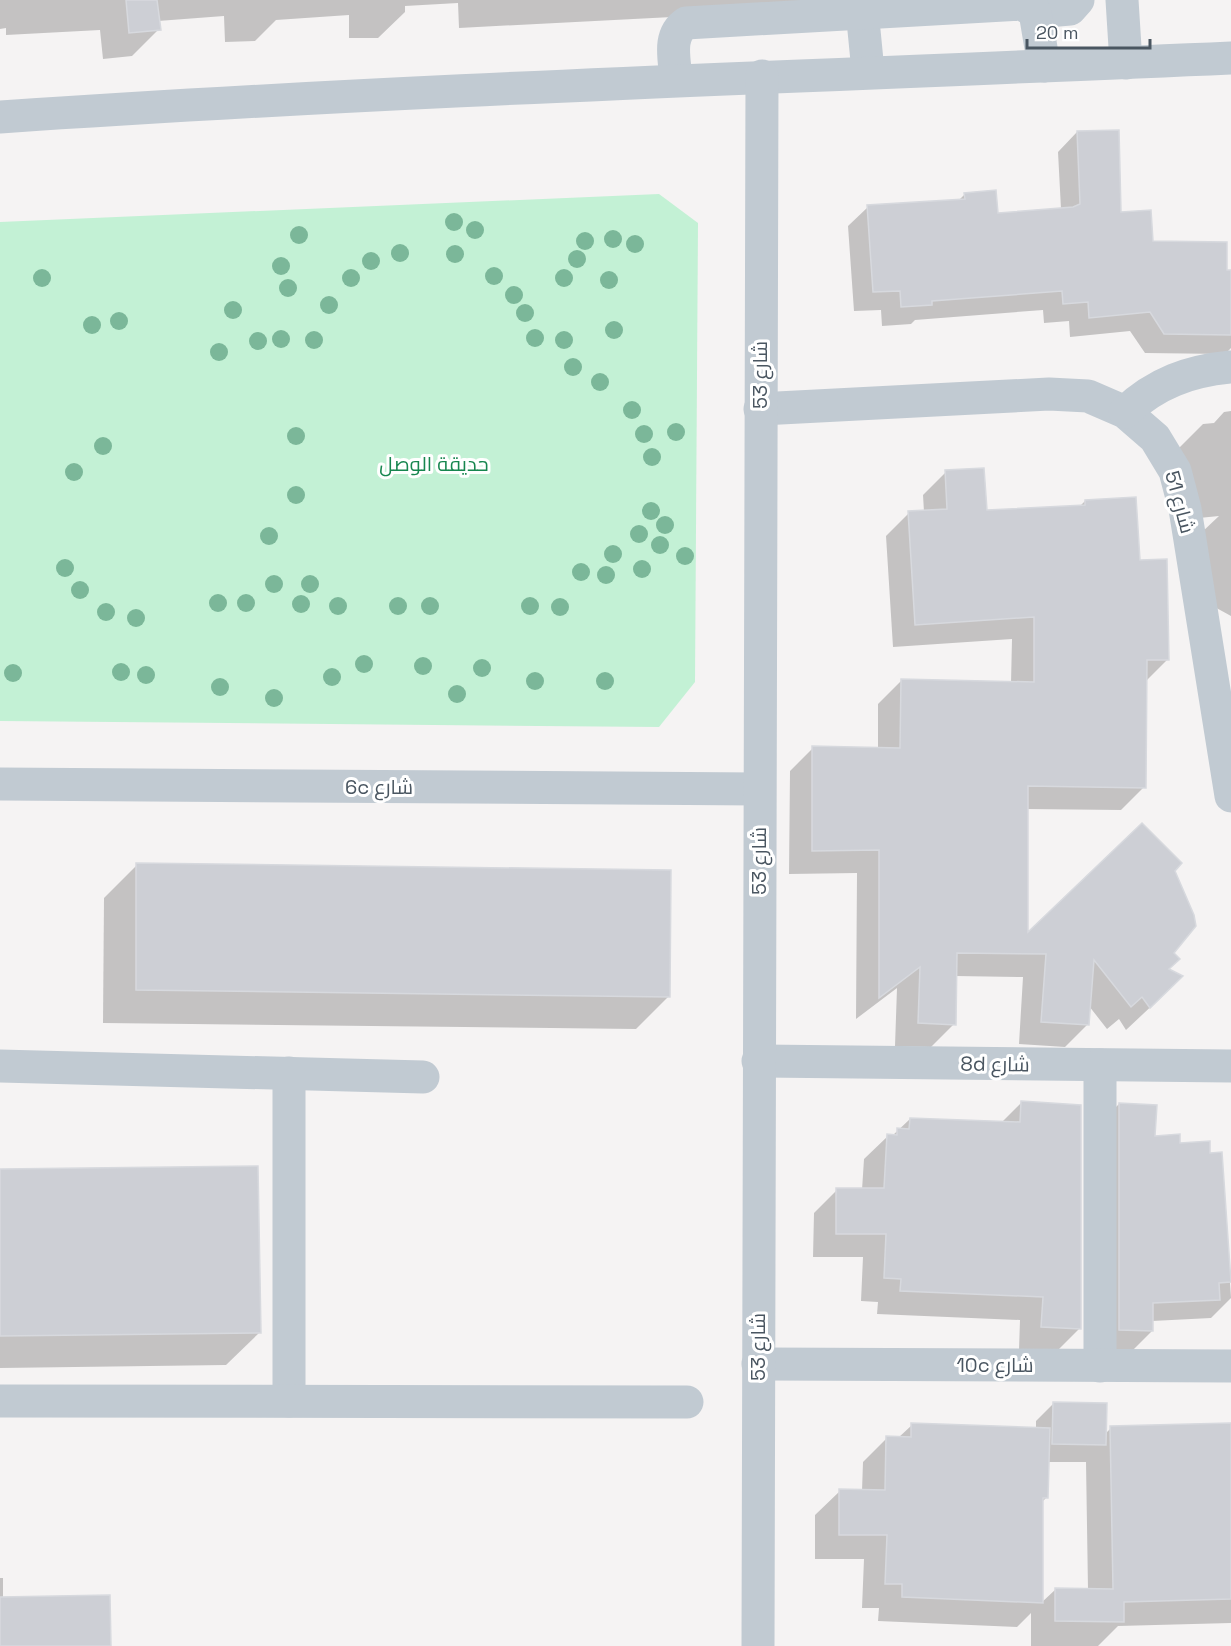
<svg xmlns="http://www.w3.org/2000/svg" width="1231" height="1646" viewBox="0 0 1231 1646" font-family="'Space Grotesk',Cairo,sans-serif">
  <rect width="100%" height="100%" fill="#f5f3f3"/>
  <polygon fill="#c3f1d5" points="659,194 698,223 695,682 659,727 0,721 0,222"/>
  <g fill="#0003" fill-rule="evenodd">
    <polygon points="0,0 827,0 806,10 459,28 458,3 405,6 405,12 378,38 349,38 349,15 276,20 255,41 225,42 224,16 158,21 159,29 132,56 103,59 100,30 6,35 6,28 0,29"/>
    <polygon points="1077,132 1119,214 1152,242 1231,272 1231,348 1225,354 1145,353 1130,331 1070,337 1069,321 1044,323 1043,310 915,320 911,324 882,326 881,310 854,311 848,226 868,207 958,201 965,194 997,215 1061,209 1058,152"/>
    <polygon points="1231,411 1231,616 1211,605 1201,533 1219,516 1199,518 1177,450 1203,424 1214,423 1224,412"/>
    <polygon points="946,472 985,511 1080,506 1085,501 1139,561 1168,659 1145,682 1144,787 1121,810 1026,809 1026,936 1173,871 1172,953 1159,999 1126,1030 1119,1019 1107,1029 1089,1006 1088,1024 1065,1047 1019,1044 1023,977 955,976 954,1024 931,1047 895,1046 897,988 856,1019 857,873 789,874 790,771 813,748 878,749 878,704 901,681 1011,683 1012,639 893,647 886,536 909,513 924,512 923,495"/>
    <polygon points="137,865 668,997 636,1029 103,1023 104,898"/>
    <polygon points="1022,1102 1080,1328 1056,1352 1019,1350 1020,1320 877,1314 878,1302 861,1301 863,1257 813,1257 814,1213 837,1190 862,1190 864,1159 888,1136 892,1136 910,1119 1001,1123"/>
    <polygon points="1119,1104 1154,1138 1209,1155 1221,1154 1231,1298 1211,1318 1152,1321 1152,1331 1132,1351 1100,1350 1099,1124"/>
    <polygon points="0,1171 259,1333 226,1365 0,1368"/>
    <path d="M1054,1403L1105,1434L1111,1428L1231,1425V1623L1118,1626L1098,1646H1031V1613L1017,1627L878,1621L879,1608H862L864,1559H815V1515L840,1491H862L863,1462L887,1438H898L912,1425L1036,1429V1421ZM1048,1462H1086L1088,1590L1056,1589L1041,1603L1042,1502L1047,1497Z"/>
    <polygon points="0,1578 3,1578 3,1598 109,1646 0,1646"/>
  </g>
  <g fill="#cdcfd5" stroke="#d7d9de" stroke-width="1.5">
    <polygon points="126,0 157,0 161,30 129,33"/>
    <polygon points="1119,130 1121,212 1151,210 1153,241 1227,242 1227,270 1231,270 1231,335 1164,334 1150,312 1089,318 1088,302 1063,304 1062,291 932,301 932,305 901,307 900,291 873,292 867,205 965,199 964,193 996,190 998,213 1073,207 1080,204 1077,131"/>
    <polygon points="984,468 987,510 1085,505 1085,500 1136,497 1140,560 1167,559 1169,660 1147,660 1146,788 1028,786 1028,932 1142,823 1182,863 1175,871 1194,915 1196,926 1174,953 1180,959 1169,969 1183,976 1150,1008 1142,997 1131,1007 1094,960 1089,1025 1041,1022 1046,954 957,953 956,1025 918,1023 920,967 879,998 879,850 812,851 812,746 900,748 901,679 1034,682 1034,617 915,625 908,511 947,509 945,470"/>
    <polygon points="136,863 671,870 670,997 136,990"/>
    <polygon points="1021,1101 1081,1105 1081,1329 1041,1327 1043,1297 900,1291 901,1279 884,1278 886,1234 836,1234 836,1188 884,1188 887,1134 897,1135 897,1128 909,1129 910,1118 1020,1122"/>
    <polygon points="1119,1103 1157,1105 1155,1136 1180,1134 1180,1143 1210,1141 1210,1153 1222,1152 1231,1282 1219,1283 1220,1300 1153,1303 1153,1331 1119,1330"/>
    <polygon points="258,1166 261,1333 0,1336 0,1169"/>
    <polygon points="1053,1402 1107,1403 1106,1445 1052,1444"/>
    <polygon points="911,1423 1050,1428 1048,1498 1043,1498 1043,1603 902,1597 902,1584 885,1584 887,1535 839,1535 839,1489 885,1490 886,1436 911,1437"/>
    <polygon points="1231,1423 1231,1599 1124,1602 1124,1622 1055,1621 1055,1588 1113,1589 1110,1426"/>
    <polygon points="110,1595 111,1646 0,1646 0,1597"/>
  </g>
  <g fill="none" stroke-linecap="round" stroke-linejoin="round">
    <g stroke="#c1cad2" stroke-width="33">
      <polyline points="861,0 868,71"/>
      <polyline points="1122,0 1126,63"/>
      <polyline points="1035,12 1070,9 1078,0"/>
      <path d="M676,80C675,60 667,36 686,23L1022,4L1035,12L1044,66"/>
      <path d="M0,117C410,89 821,76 1231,58"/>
      <polyline points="760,409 1049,394 1088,396 1125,412 1155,438 1175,471 1185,509 1231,796"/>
      <path d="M1125,412C1156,383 1189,371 1231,367"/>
      <polyline points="0,784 759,789"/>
      <polyline points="758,1061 1231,1066"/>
      <polyline points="1100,1065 1100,1366"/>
      <polyline points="0,1066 423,1077"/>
      <polyline points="289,1073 289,1401"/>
      <polyline points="758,1364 1231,1366"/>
      <polyline points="0,1401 687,1402"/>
      <polyline points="758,1646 762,76"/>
    </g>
  </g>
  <g fill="#7bb799">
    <circle cx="454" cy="222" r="9"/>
    <circle cx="475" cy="230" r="9"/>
    <circle cx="299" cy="235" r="9"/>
    <circle cx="613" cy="239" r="9"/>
    <circle cx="585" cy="241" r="9"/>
    <circle cx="635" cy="244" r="9"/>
    <circle cx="400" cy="253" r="9"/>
    <circle cx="455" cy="254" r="9"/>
    <circle cx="577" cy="259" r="9"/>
    <circle cx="371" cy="261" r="9"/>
    <circle cx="281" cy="266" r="9"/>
    <circle cx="494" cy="276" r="9"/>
    <circle cx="42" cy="278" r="9"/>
    <circle cx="351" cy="278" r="9"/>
    <circle cx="564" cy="278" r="9"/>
    <circle cx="609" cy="280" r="9"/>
    <circle cx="288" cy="288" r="9"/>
    <circle cx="514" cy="295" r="9"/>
    <circle cx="329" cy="305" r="9"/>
    <circle cx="233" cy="310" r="9"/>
    <circle cx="525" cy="313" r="9"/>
    <circle cx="119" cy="321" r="9"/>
    <circle cx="92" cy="325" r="9"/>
    <circle cx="614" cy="330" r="9"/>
    <circle cx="535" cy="338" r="9"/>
    <circle cx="281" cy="339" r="9"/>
    <circle cx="314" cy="340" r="9"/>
    <circle cx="564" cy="340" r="9"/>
    <circle cx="258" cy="341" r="9"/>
    <circle cx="219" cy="352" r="9"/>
    <circle cx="573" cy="367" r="9"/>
    <circle cx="600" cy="382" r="9"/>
    <circle cx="632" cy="410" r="9"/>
    <circle cx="676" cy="432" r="9"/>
    <circle cx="644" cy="434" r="9"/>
    <circle cx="296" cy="436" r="9"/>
    <circle cx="103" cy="446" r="9"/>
    <circle cx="652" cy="457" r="9"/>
    <circle cx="74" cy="472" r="9"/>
    <circle cx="296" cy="495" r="9"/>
    <circle cx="651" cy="511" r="9"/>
    <circle cx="665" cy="525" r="9"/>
    <circle cx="639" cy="534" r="9"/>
    <circle cx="269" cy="536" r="9"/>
    <circle cx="660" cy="545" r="9"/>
    <circle cx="613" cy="554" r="9"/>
    <circle cx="685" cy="556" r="9"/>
    <circle cx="65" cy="568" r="9"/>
    <circle cx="642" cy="569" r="9"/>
    <circle cx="581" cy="572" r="9"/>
    <circle cx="606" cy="575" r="9"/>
    <circle cx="274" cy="584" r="9"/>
    <circle cx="310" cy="584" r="9"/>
    <circle cx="80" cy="590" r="9"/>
    <circle cx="218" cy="603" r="9"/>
    <circle cx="246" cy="603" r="9"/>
    <circle cx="301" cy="604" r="9"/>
    <circle cx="338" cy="606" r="9"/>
    <circle cx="398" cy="606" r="9"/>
    <circle cx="430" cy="606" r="9"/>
    <circle cx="530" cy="606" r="9"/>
    <circle cx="560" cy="607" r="9"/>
    <circle cx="106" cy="612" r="9"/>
    <circle cx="136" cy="618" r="9"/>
    <circle cx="364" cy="664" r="9"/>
    <circle cx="423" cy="666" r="9"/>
    <circle cx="482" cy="668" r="9"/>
    <circle cx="121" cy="672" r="9"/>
    <circle cx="13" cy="673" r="9"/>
    <circle cx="146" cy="675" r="9"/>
    <circle cx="332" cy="677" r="9"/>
    <circle cx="535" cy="681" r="9"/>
    <circle cx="605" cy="681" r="9"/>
    <circle cx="220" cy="687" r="9"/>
    <circle cx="457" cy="694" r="9"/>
    <circle cx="274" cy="698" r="9"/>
  </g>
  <g text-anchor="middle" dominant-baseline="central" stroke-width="6" stroke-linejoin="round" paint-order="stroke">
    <g font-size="20" fill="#4a5661" stroke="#fff">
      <text transform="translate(760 375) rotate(-90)">شارع 53</text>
      <text transform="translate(1180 502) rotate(75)">شارع 51</text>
      <text x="379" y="787">6c شارع</text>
      <text transform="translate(759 861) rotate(-90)">شارع 53</text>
      <text transform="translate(995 1064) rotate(1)">8d شارع</text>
      <text transform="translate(758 1347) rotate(-90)">شارع 53</text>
      <text x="995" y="1365">10c شارع</text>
    </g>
    <g font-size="20" fill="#17864f" stroke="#fff">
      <text x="434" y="464">حديقة الوصل</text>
    </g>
  </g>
  <path d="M1027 39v9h123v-9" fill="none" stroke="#4a5661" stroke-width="3"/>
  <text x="1036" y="39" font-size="18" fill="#4a5661" stroke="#ffffff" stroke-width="4.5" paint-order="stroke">20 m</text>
</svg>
